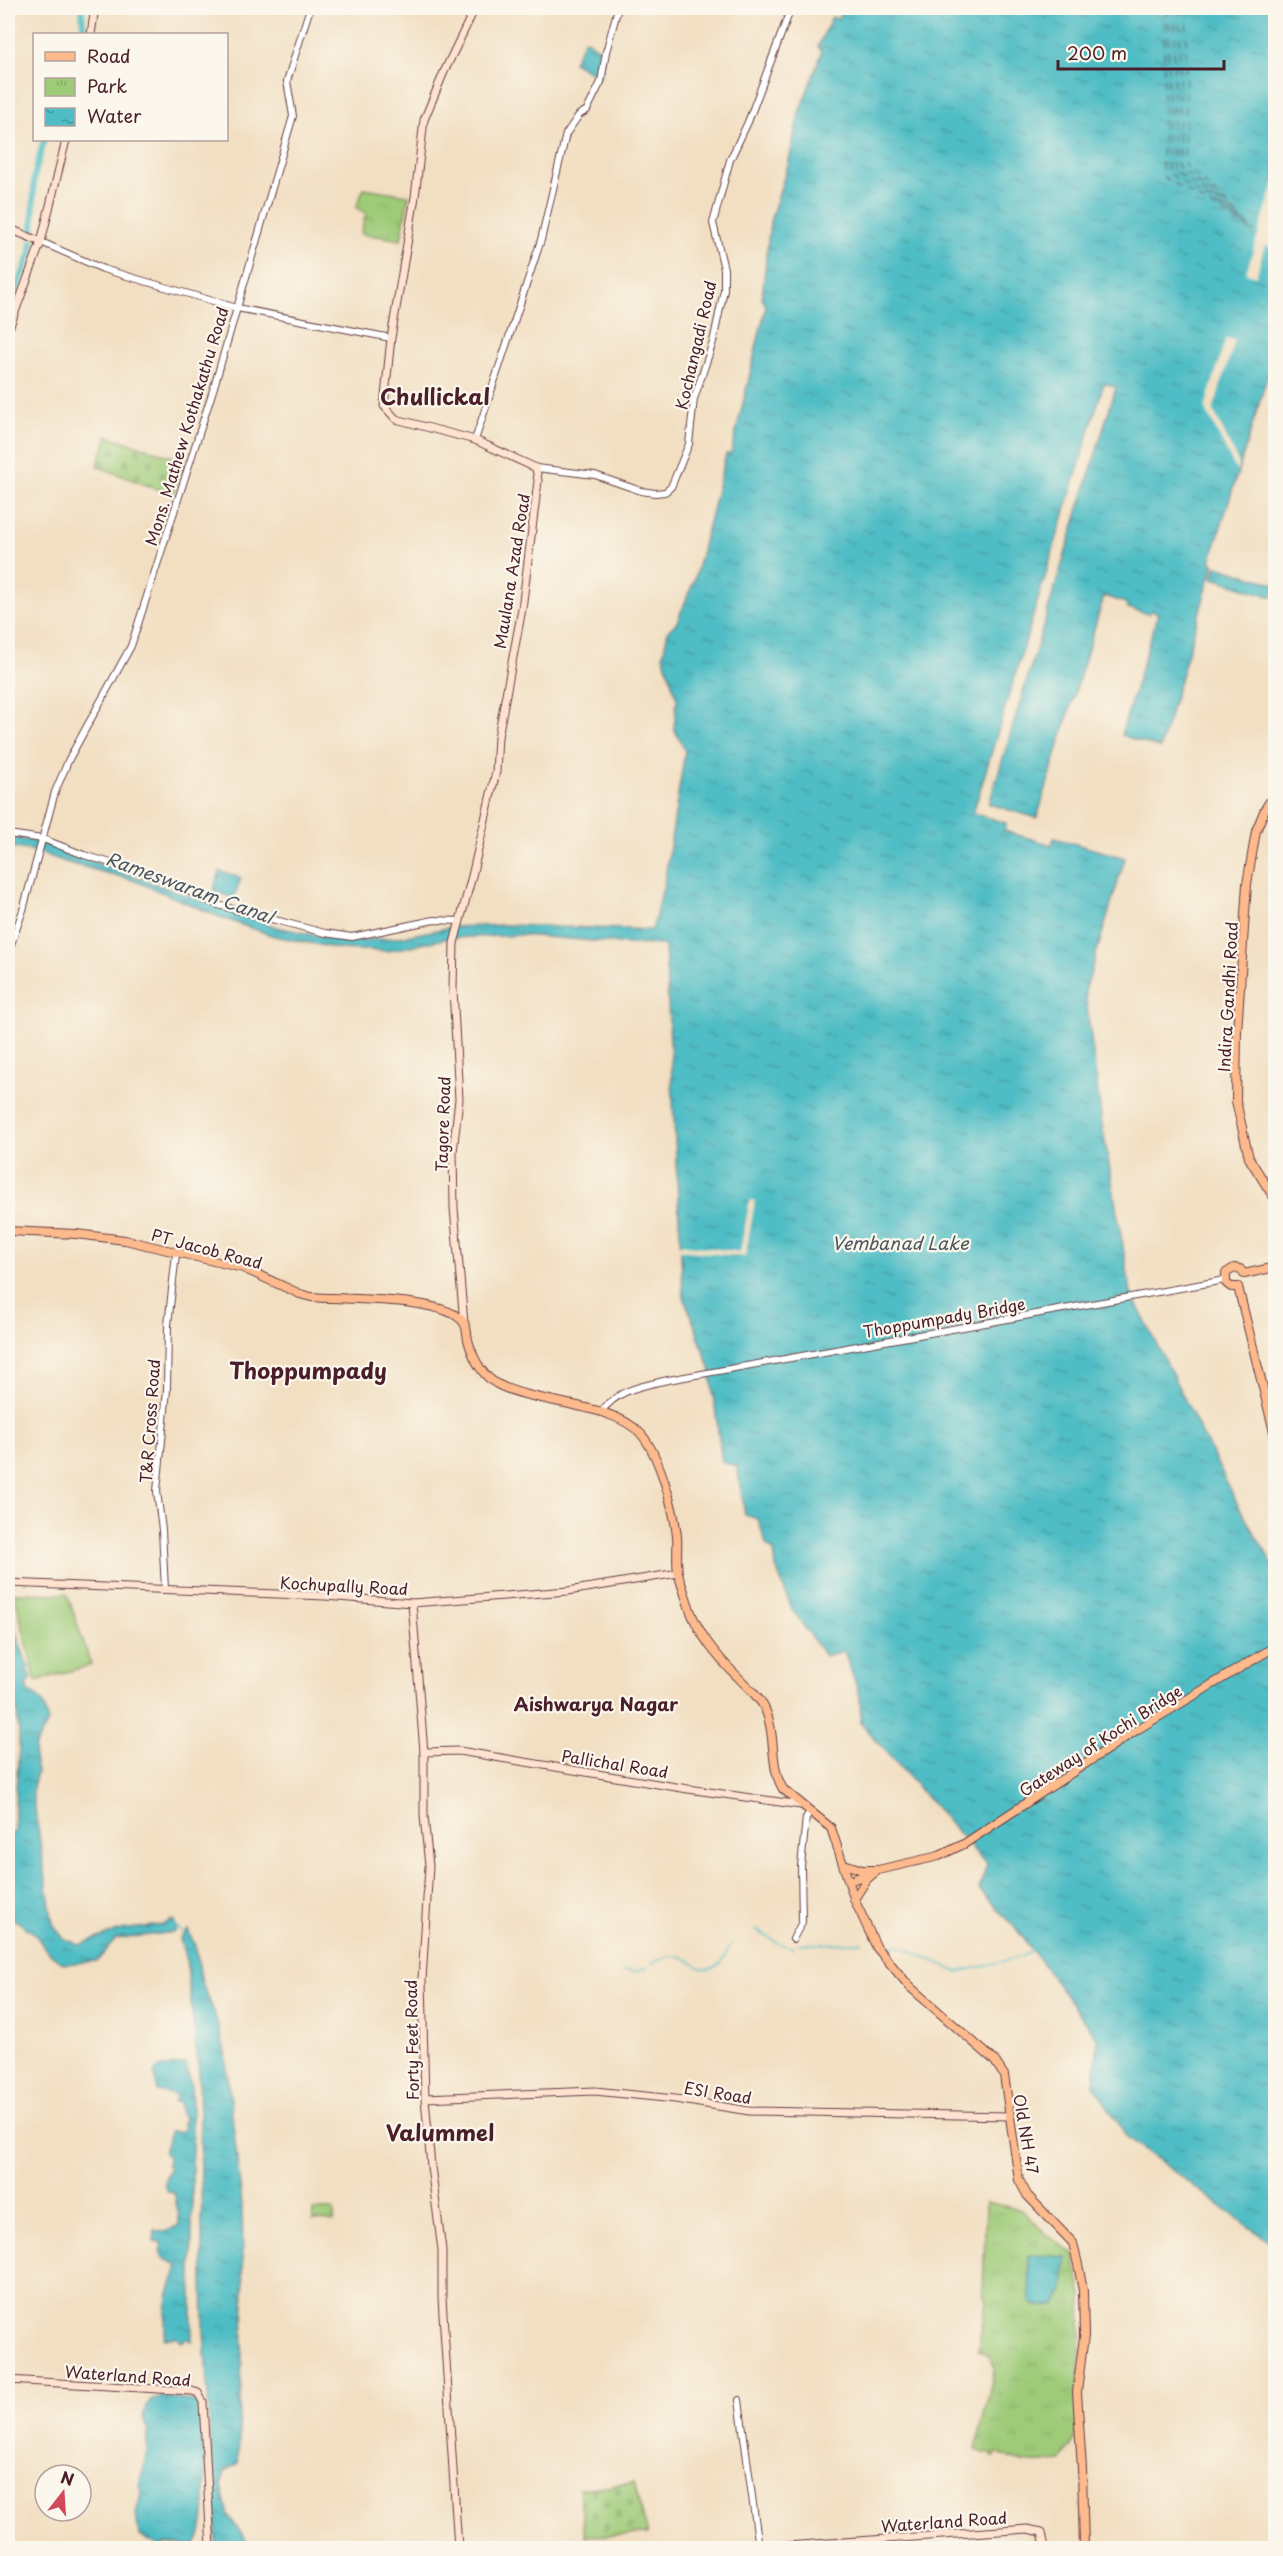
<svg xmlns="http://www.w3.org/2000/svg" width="1283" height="2556" viewBox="0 0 1283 2556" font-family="'Playpen Sans',sans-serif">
  <defs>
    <pattern id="cemetery-stones" width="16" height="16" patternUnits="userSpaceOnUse" patternTransform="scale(1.5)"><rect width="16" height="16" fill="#9ecb78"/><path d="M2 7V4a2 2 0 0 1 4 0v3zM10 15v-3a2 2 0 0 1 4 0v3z" fill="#8aae68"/></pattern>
    <pattern id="park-tufts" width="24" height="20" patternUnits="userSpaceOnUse" patternTransform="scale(1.5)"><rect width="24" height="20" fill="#9ecb78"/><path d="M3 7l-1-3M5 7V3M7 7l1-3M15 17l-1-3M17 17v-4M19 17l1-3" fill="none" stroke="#8aae68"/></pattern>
    <pattern id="water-ripples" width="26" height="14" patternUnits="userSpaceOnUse" patternTransform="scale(1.5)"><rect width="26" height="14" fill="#4fbdc5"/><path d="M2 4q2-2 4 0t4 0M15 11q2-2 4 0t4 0" fill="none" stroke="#4499a0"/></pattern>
  </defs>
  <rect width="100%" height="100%" fill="#fbf7ec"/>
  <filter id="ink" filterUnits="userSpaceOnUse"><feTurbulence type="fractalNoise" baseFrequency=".0167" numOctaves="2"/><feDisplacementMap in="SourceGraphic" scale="12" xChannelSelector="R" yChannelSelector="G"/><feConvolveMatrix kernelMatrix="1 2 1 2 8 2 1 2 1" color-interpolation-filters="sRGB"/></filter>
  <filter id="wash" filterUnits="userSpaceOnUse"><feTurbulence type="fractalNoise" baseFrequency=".008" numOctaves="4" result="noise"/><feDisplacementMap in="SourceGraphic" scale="24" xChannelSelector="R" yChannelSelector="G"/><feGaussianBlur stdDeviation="1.35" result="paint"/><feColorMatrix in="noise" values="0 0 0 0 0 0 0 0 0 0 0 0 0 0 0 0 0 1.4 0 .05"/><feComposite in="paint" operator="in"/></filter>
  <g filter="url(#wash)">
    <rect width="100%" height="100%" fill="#f2dfc2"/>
    <g fill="#9ecb78" stroke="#747552" stroke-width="1.5">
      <polygon points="14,1593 67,1594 91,1665 36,1681"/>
      <polygon points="313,2210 334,2210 334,2221 313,2220"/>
    </g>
    <g fill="url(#cemetery-stones)" stroke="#747552" stroke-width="1.5">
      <polygon points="108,436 185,461 172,495 97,466"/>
      <polygon points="634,2483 648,2534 585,2536 579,2489"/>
    </g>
    <g fill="url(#park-tufts)" stroke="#747552" stroke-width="1.5">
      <polygon points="364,188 409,195 401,240 361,234 366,213 356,208"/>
      <path d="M986,2202L1022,2210L1047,2235L1074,2254L1082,2297L1078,2417L1074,2441L1061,2461C1046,2463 1031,2465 1016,2460C1009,2458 1006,2454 997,2454L994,2458L989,2453H983L976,2449L995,2368L988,2355L978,2350L986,2302L983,2294Z"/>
    </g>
    <g fill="url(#water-ripples)" stroke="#4c6e78" stroke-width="1.5">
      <polygon points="842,8 1275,8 1276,314 1272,326 1275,333 1275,352 1210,562 1214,563 1160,748 1121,735 1158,613 1152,611 1148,614 1127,608 1126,603 1104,596 1037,818 989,804 1116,387 1104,383 973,813 1006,823 1004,831 1052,845 1054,838 1125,858 1085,991 1102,1124 1131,1293 1239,1507 1275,1568 1275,2246 1127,2137 1094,2085 1098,2039 1018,1931 979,1889 987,1865 861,1723 860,1696 844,1651 825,1656 792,1610 776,1567 774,1551 766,1544 758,1519 745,1515 737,1466 722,1462 710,1368 683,1294 665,945 628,944 523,935 449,938 387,951 340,949 274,936 222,918 133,880 65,862 36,851 8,847 8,837 39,842 276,927 341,941 395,938 453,927 507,925 652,930 664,884 685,751 674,728 677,699 663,655 668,631 677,622 695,578 726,454 731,454 766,306 762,298 770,222 788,165 799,113 822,52 818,46 832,17 838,19"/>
      <polygon points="585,39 604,52 600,77 573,62"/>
      <polygon points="1217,566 1275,584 1272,597 1213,578"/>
      <polygon points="220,871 241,878 234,898 213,891"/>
      <path d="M8,1619L13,1625L32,1678L26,1684L28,1692C44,1697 45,1707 48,1723L35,1745L34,1759L37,1772L32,1791L53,1924L63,1938L79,1945L121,1930L163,1925L173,1920L176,1926L175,1932L116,1939L97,1961L64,1964L46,1950L35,1934L11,1917L8,1897V1838L15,1831C13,1798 20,1766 19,1734C17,1695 7,1658 8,1619Z"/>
      <polygon points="188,1930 196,1949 202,1984 214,2011 225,2052 242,2204 244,2303 238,2463 225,2471 221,2485 228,2515 252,2548 217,2548 204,2330 199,2073 186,1959 180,1939"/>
      <path d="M186,2064L191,2084L192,2106V2342L186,2338L182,2342L175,2337L164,2339C166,2327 165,2315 167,2302C169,2290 175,2278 178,2266L162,2257L161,2243L154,2242L155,2230L162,2232L178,2226C182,2216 175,2206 175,2194L166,2190C163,2181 166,2176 170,2168L167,2164L169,2158L164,2153L170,2132H181L184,2128L182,2122L185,2120L181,2115L179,2102H174L177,2096L158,2091L154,2074L158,2068Z"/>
      <polygon points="1029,2255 1066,2257 1064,2291 1055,2305 1036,2306 1030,2301"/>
      <path d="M163,2396L199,2402C204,2430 212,2526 195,2546L167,2544L159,2546L139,2536L136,2514L141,2494L140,2486L147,2453L148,2432L143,2417L146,2406L153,2399Z"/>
    </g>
    <g fill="#f2dfc2">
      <polygon points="1275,181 1275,248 1265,245 1256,276 1246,273"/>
      <polygon points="1226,338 1235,340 1213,410 1239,464 1237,472 1205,408"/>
      <polygon points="750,1200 755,1201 745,1257 680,1250 680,1244 740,1252"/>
    </g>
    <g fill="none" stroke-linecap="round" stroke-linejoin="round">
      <g stroke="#4fbdc5" stroke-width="1.5">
        <polyline points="176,1926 184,1935"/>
        <polyline points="756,1930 778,1943 793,1948"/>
        <polyline points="880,1942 884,1941 889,1946 898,1945 958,1972 1021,1957 1032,1950"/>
        <polyline points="799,1944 862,1943"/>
        <path d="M652,1963C660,1960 671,1954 679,1956C694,1958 699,1977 717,1966C725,1962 726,1949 733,1943"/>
        <polyline points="624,1971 637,1972 647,1967"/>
      </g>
      <g stroke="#4fbdc5" stroke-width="6">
        <polyline points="82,12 84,34"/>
        <polyline points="33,234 34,177 44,140"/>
        <polyline points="8,311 31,252 32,242"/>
      </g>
      <g stroke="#4c5661" stroke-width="1.5" stroke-dasharray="8 6" stroke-linecap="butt">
        <polyline points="1165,8 1162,176 1258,235"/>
        <polyline points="1169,8 1167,172 1243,224"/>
        <polyline points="1175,8 1172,168 1250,229"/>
        <polyline points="1180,8 1178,166 1242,221"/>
        <polyline points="1187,8 1184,164 1255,232"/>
      </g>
    </g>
  </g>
  <g filter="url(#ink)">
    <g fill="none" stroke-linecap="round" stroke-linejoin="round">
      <defs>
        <g id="tertiary">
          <polyline points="41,242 103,269 237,308 391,338"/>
          <polyline points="475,440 541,240 566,134 579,115 587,110 601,82 606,52 618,8"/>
          <polyline points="536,468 595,475 641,491 655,493 665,492 671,487 689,444 694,399 713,342 724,290 724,269 713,223 730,160 748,122 791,8"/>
          <polyline points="8,834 43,839 84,855 158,877 218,905 325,933 352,937 434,920 460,921"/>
          <polyline points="8,953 23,910 55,792 69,759 131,646 214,387 293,116 287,81 310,8"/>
          <path d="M601,1412C618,1389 642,1386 668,1380L1225,1280"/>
          <polyline points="165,1590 162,1530 157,1491 167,1390 168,1325 176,1254"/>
          <polyline points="793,1939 802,1922 801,1866 806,1818 810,1811"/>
          <polyline points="739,2400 759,2548"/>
        </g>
        <g id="secondary">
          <polyline points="91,34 95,8"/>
          <polyline points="8,228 41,242"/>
          <polyline points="8,331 41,242 66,140"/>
          <polyline points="464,1323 454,1208 453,1152 459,1099 453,989 454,943 472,876 496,772 498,737 522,609 538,481 536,468 475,440 396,419 384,406 391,338 415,197 424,120 444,72 475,8"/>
          <polyline points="8,1583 325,1596 412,1603 568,1591 678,1573"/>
          <polyline points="412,1603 424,1752 424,1816 429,1866 422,1980 425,2098 431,2167 442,2250 442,2298 458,2548"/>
          <polyline points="424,1752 459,1751 688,1789 801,1805"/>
          <polyline points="425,2098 595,2091 675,2099 749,2111 1009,2116"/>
          <polyline points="8,2380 192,2391 198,2393 203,2402 211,2548"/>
          <polyline points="758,2548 1027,2529 1042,2532 1045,2548"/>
        </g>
        <g id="primary">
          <path d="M8,1231L76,1234L125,1240L243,1268L300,1294L311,1297C341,1300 447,1296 464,1323C467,1327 467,1335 468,1340C473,1358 481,1375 497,1384C537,1405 612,1402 641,1434C659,1454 674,1509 677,1536C678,1547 676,1560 678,1572C679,1579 688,1602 690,1610C700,1636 717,1657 737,1676C746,1686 758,1695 764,1707C777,1733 769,1767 783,1789L831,1828L855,1901L877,1948L910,1987L994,2060L1004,2075L1019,2180L1027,2195L1073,2243L1079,2269L1083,2291L1084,2336L1077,2392L1082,2469L1084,2548"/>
          <polyline points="844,1864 862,1870 878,1870"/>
          <polyline points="849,1881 871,1873"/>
          <polyline points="854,1899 867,1879 878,1870 939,1856 964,1844 1138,1729 1276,1646"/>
        </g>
        <g id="trunk">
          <polyline points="1276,792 1265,809 1256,831 1247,884 1237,1032 1236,1101 1249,1158 1276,1201"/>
          <polyline points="1244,1274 1276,1267"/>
          <polyline points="1238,1287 1276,1440"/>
          <polyline points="1238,1287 1231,1287 1226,1283 1226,1273 1234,1268 1240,1269 1244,1274"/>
        </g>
      </defs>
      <use href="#tertiary" stroke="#633c42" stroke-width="8"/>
      <use href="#secondary" stroke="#633c42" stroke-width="9"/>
      <use href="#primary" stroke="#633c42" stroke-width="10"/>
      <use href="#trunk" stroke="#633c42" stroke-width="10"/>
      <use href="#tertiary" stroke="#fff" stroke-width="6"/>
      <use href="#secondary" stroke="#fee3d1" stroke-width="7"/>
      <use href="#primary" stroke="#fcba8d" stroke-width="8"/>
      <use href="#trunk" stroke="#fcba8d" stroke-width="8"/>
    </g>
  </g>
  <g text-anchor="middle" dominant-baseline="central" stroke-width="4.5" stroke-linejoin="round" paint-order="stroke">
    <g font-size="16" fill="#4a1f2b" stroke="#fbf7ec">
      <text transform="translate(695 345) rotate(-77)">Kochangadi Road</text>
      <text transform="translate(186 426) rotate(-73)">Mons. Mathew Kothakathu Road</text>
      <text transform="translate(511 571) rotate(-81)">Maulana Azad Road</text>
      <text transform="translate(1227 997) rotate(-87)">Indira Gandhi Road</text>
      <text transform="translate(442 1124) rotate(-88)">Tagore Road</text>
      <text transform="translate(207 1248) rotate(15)">PT Jacob Road</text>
      <text transform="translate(944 1317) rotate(-10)">Thoppumpady Bridge</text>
      <text transform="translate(149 1421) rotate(-86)">T&amp;R Cross Road</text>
      <text transform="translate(344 1585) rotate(3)">Kochupally Road</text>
      <text transform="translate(1100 1740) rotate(-33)">Gateway of Kochi Bridge</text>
      <text transform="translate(615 1763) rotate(9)">Pallichal Road</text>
      <text transform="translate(411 2040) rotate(-91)">Forty Feet Road</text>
      <text transform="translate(718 2092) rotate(9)">ESI Road</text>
      <text transform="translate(1027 2134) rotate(80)">Old NH 47</text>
      <text transform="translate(128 2375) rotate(4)">Waterland Road</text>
      <text transform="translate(944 2521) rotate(-4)">Waterland Road</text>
    </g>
    <g font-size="18" font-style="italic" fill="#4c5661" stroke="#fbf7ec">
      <text transform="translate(190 887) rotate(20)">Rameswaram Canal</text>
      <text x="900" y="1242">Vembanad Lake</text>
    </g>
    <g font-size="18" font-weight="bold" fill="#4a1f2b" stroke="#fbf7ec">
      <text x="596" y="1703">Aishwarya Nagar</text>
    </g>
    <g font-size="22" font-weight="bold" fill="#4a1f2b" stroke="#fbf7ec">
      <text x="435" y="395">Chullickal</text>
      <text x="308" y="1369">Thoppumpady</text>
      <text x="440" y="2131">Valummel</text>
    </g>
  </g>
  <rect width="1283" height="2556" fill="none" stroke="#fbf7ec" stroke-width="30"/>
  <rect x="33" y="33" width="195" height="108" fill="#fbf7ec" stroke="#b4a19f" stroke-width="1.5"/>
  <rect x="45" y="52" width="30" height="9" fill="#fcba8d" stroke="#b4a19f" stroke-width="1.5"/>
  <text x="87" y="63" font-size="18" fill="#4a1f2b">Road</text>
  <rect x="45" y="78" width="30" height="18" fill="url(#park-tufts)" stroke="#b4a19f" stroke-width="1.5"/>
  <text x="87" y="93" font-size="18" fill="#4a1f2b">Park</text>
  <rect x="45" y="108" width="30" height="18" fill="url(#water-ripples)" stroke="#b4a19f" stroke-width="1.5"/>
  <text x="87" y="123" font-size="18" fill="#4a1f2b">Water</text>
  <g transform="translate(63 2493) rotate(17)"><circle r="28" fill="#fbf7ec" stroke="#b4a19f" stroke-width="1.5"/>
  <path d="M0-4.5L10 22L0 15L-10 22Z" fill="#d1495b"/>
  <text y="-9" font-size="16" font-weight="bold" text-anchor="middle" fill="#4a1f2b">N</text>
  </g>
  <path d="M1058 60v9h166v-9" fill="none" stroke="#4a1f2b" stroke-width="3"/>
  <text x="1067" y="60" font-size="18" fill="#4a1f2b" stroke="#fbf7ec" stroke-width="4.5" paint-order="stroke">200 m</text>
</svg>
